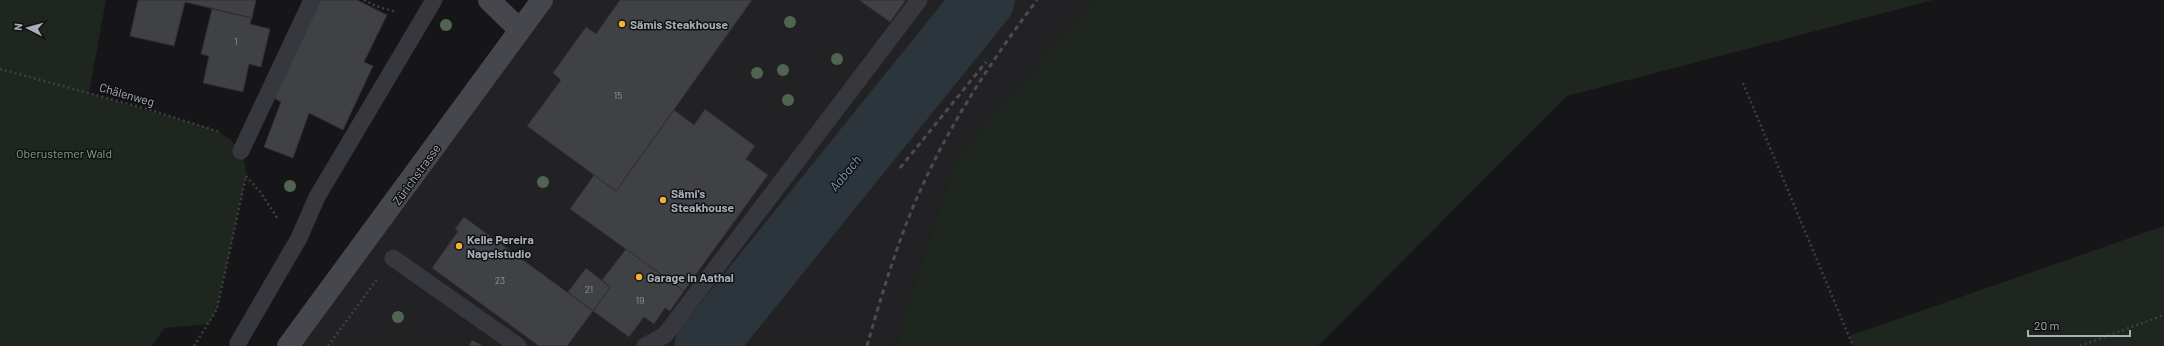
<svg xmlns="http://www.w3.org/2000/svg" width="2164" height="346" viewBox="0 0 2164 346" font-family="Barlow,sans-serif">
  <rect width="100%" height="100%" fill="#161618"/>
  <g fill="#222225">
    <polygon points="542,0 947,0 681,341 673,346 288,346"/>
    <polygon points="1013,0 1093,0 963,148 949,177 895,346 734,346 890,146"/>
  </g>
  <g fill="#1e261f">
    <path d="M0,0H106L89,93L212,129C234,139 246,151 246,176L217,309L209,324L164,328L152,346H0Z"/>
    <polygon points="947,0 1013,0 890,146 734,346 673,346 681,341"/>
    <polygon points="1093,0 1933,0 1567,96 1318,346 895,346 949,177 963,148"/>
    <polygon points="2164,226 2164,346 1853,346 1849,336"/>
  </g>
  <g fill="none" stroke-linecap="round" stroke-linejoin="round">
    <polyline stroke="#2c353c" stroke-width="61" points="705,346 984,0"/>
  </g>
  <g fill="#404145" stroke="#303034">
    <polygon points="138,0 256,0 252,18 185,2 174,46 130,36"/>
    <polygon points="319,0 357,0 387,15 364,62 373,66 343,130 309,113 293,158 264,147 281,102 272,97"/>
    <polygon points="620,0 752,0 616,191 527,126 561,80 553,73 586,27 596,34"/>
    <polygon points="859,0 906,0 890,22"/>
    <polygon points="212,9 252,18 250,24 270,29 261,67 249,64 243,92 203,83 209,56 201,54"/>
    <polygon points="705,109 755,146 746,159 768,175 684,291 570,209 594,175 616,191 674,110 694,125"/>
    <polygon points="464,217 593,311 567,346 539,346 432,268 458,231 455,229"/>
    <polygon points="626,249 684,291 670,311 665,308 654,324 644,317 629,337 593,311 610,287 602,280"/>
    <polygon points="586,268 610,287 593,311 568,292"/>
    <polygon points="472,340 483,346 469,346"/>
  </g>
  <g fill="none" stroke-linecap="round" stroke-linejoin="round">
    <g stroke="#3d3f44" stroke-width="2.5" stroke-dasharray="2 3" stroke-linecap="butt">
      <polyline points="364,0 376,6 396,12"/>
      <polyline points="0,69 147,109 220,132"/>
      <polyline points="1743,83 1853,346"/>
      <polyline points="246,176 261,193 278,219"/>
      <polyline points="194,346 217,309 246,176"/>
      <polyline points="328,346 378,278"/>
      <polyline points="2080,346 2164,315"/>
    </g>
    <g stroke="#37383d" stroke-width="17">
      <polyline points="241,151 312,0"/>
      <polyline points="393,258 518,346"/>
      <polyline points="238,343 299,238 317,197 434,0"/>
      <polyline points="645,346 665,335 919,0"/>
    </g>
    <g stroke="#45474d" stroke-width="22">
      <polyline points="489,0 520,30"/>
      <polyline points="288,346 542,0"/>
    </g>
    <g stroke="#4a4c52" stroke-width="3" stroke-dasharray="5 4" stroke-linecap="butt">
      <polyline points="900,168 986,62"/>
      <path d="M867,346C883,290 900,233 925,180C955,116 994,57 1037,0"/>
    </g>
  </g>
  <g fill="#506452">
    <circle cx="790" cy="22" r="6"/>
    <circle cx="446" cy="25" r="6"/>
    <circle cx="837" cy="59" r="6"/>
    <circle cx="783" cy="70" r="6"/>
    <circle cx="757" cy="73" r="6"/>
    <circle cx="788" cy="100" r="6"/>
    <circle cx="543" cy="182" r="6"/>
    <circle cx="290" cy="186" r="6"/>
    <circle cx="398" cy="317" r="6"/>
  </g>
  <g fill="#f2b134" stroke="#111113" stroke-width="1.5">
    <circle cx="622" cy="24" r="4"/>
    <circle cx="663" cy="200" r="4"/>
    <circle cx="459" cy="246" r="4"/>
    <circle cx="639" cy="277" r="4"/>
  </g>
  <g text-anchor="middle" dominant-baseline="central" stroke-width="3" stroke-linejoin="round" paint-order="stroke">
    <g font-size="10" fill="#8e929b">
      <text x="236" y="41">1</text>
      <text x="618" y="95">15</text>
      <text x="500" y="280">23</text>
      <text x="589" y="289">21</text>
      <text x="640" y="300">19</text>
    </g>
    <g font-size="12" font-weight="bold" fill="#a8adb8" stroke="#111113" text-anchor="start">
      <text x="630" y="24">Sämis Steakhouse</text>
      <text x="671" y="193">Sämi's<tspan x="671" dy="14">Steakhouse</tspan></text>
      <text x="467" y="239">Kelle Pereira<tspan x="467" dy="14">Nagelstudio</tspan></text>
      <text x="647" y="277">Garage in Aathal</text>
    </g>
    <g font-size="12" fill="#a8adb8" stroke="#111113">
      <text transform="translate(127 94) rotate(16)">Chälenweg</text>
      <text transform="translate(416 174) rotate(-54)">Zürichstrasse</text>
    </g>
    <g font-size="12" fill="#7fa381" stroke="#111113">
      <text x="64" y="153">Oberustemer Wald</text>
    </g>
    <g font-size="13" font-style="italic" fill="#7f9bb3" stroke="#111113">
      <text transform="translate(845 173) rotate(-51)">Aabach</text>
    </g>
  </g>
  <g transform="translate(28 28) rotate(276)" stroke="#111113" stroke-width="3" paint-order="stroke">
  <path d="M0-3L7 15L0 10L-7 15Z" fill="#a8adb8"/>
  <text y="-6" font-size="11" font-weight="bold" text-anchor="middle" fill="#a8adb8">N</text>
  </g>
  <path d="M2028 330v6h102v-6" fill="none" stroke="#a8adb8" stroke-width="2"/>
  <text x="2034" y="330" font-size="12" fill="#a8adb8" stroke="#111113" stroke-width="3" paint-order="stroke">20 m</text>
</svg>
